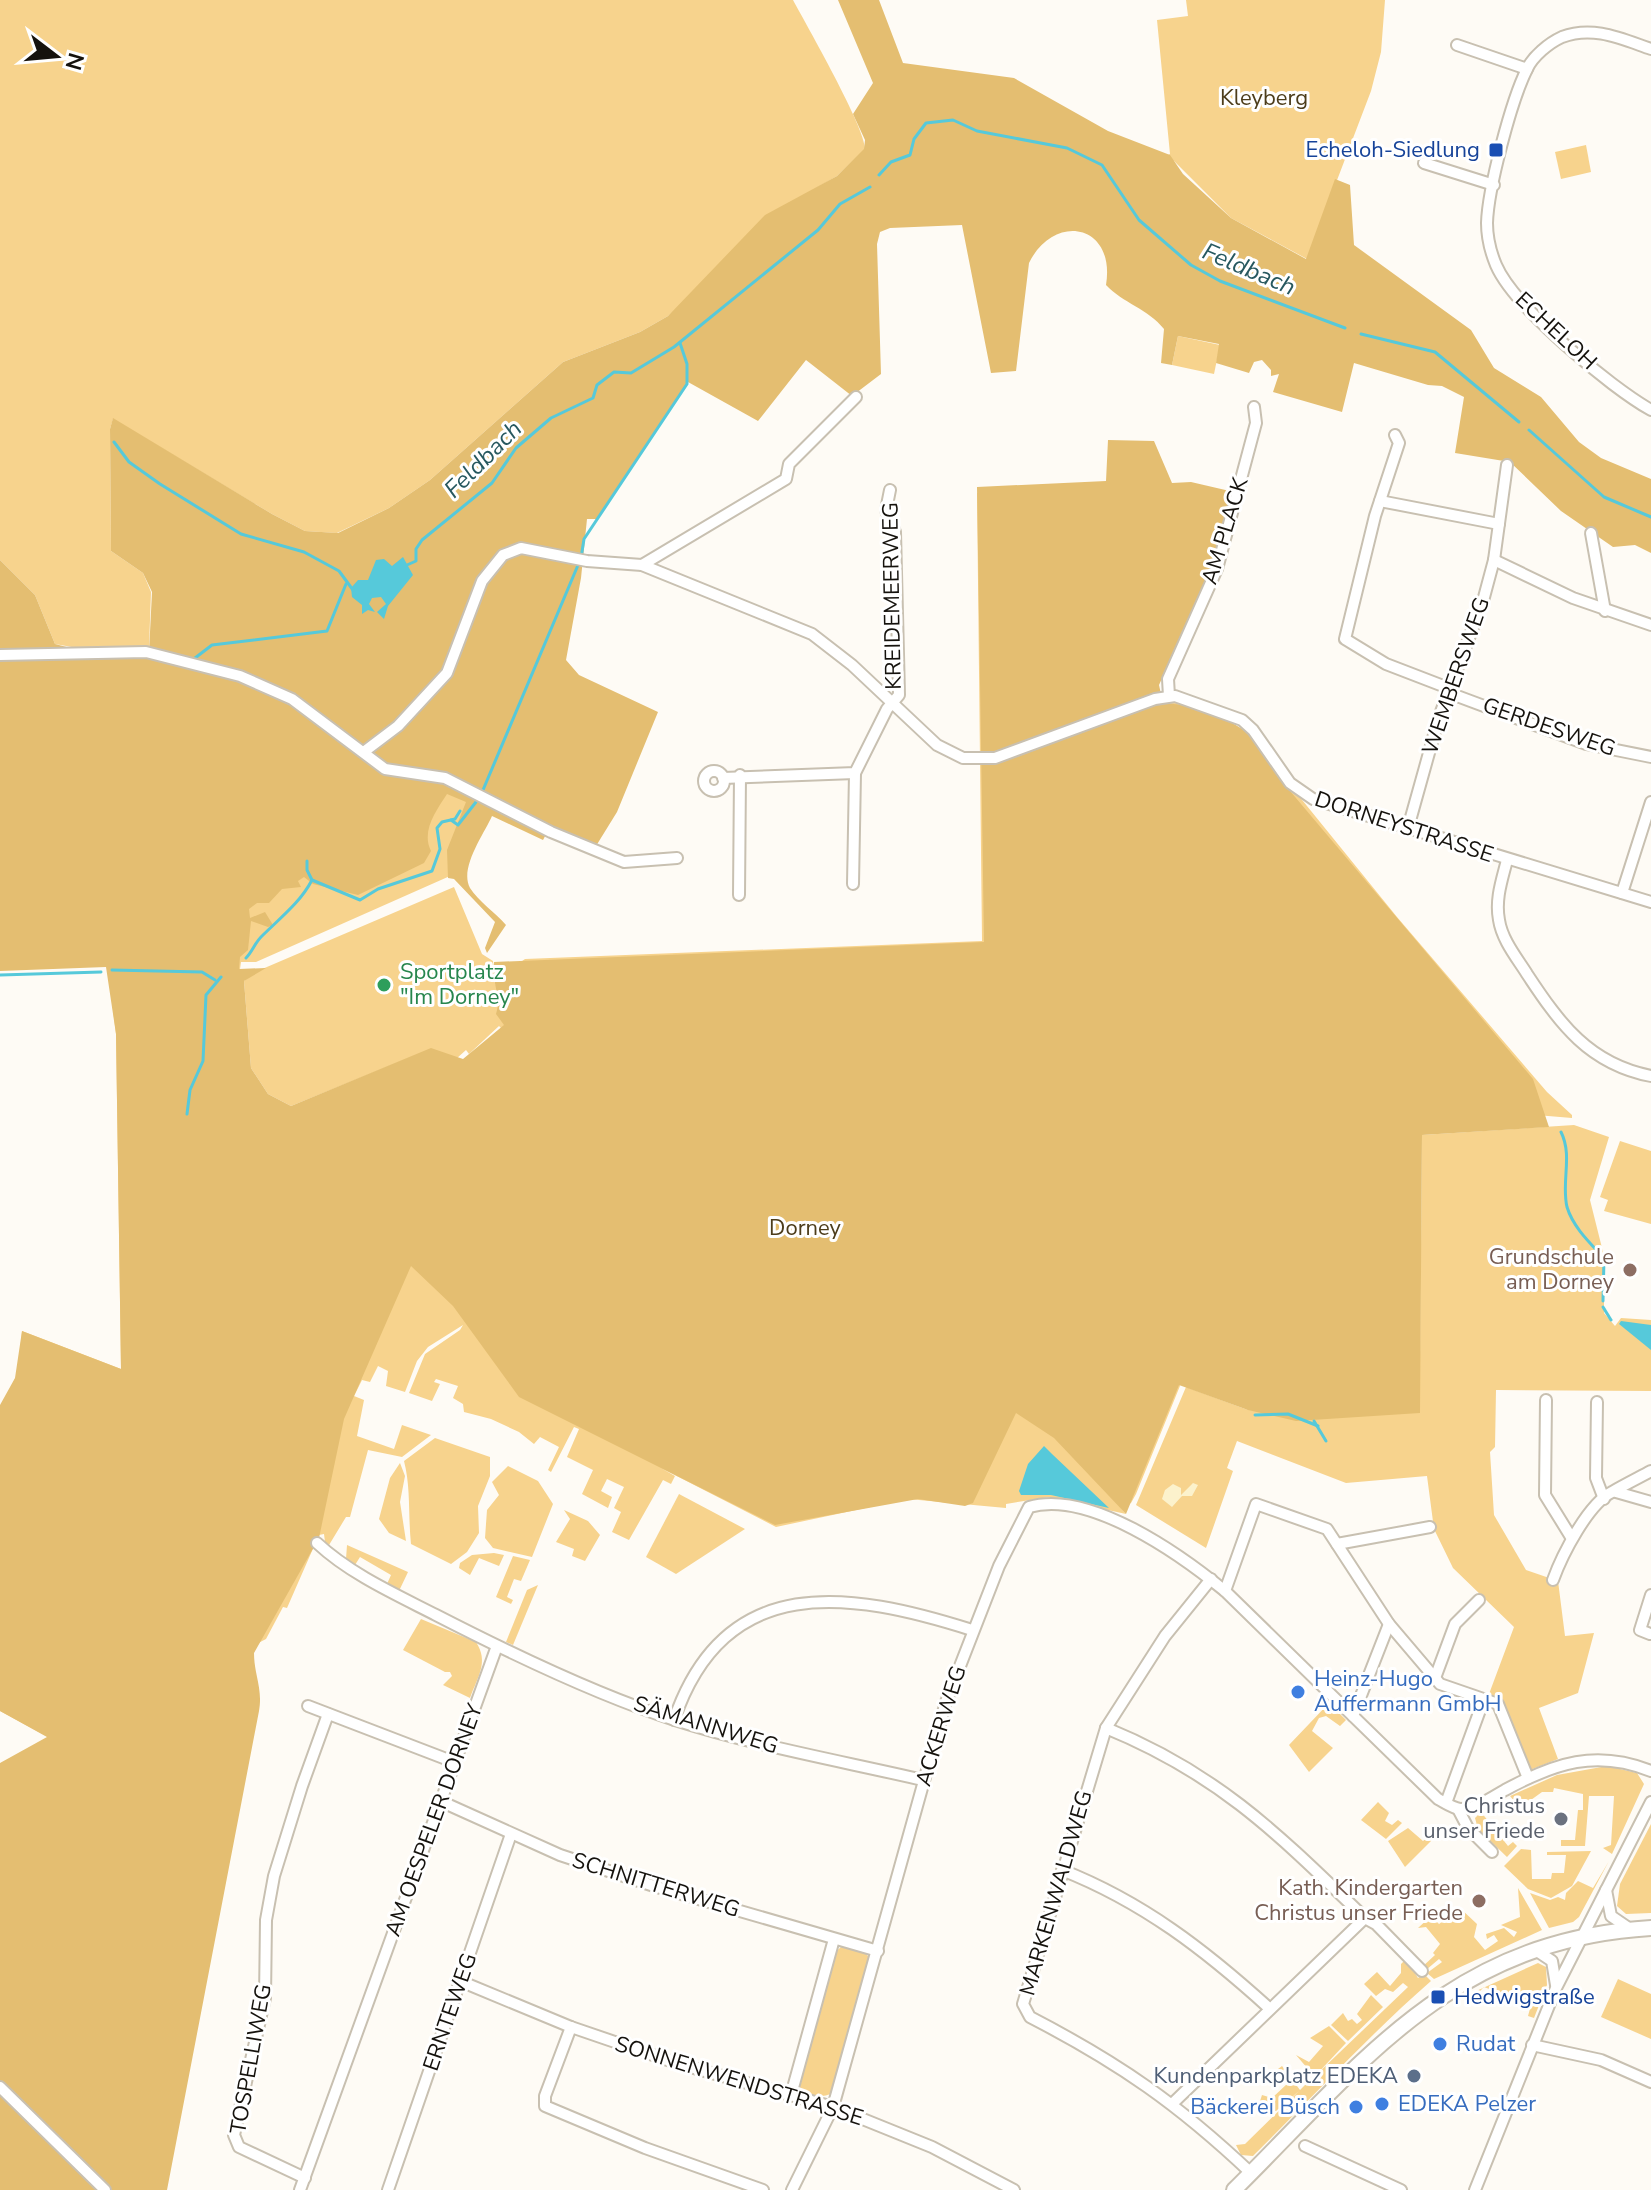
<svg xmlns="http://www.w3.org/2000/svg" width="1651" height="2190" viewBox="0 0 1651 2190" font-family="'Nunito Sans',sans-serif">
  <rect width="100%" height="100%" fill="#fefbf5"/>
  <g fill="#f7d38d">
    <path d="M0,0H793C807,26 865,127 865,149L837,176L811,191L668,316L640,332L563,362L430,480L389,508L337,533L305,531L272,514L113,419L110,429L111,551L143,573L151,592L149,648L94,651L55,644L35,595L0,560Z"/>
    <polygon points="1186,0 1385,0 1381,52 1371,91 1307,259 1231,218 1174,161 1162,158 1170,154 1157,20 1188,16"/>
    <polygon points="1586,145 1591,172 1561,179 1555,152"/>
    <polygon points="1178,336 1220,345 1214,374 1172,365"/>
    <polygon points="1084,490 1180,633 1157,684 1164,701 1184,704 1247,732 1397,917 1547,1092 1572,1115 1572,1118 1474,1110 1408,1110 1420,1358 1422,1135 1574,1125 1609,1137 1590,1200 1604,1256 1604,1313 1615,1326 1621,1318 1651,1320 1651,1391 1496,1390 1495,1447 1490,1452 1494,1515 1526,1570 1558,1581 1565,1636 1594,1633 1578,1693 1539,1708 1558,1759 1530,1770 1501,1700 1489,1694 1514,1627 1453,1568 1434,1529 1427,1476 1346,1483 1237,1441 1227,1468 1233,1471 1206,1548 1136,1505 1186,1387 1248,1410 1184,1376 1136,1494 1131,1503 1120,1507 1126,1514 1049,1497 1006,1504 1006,1508 908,1499 776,1527 661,1468 675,1476 671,1484 663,1480 629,1540 612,1532 621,1512 614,1508 624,1487 607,1479 601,1491 612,1497 608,1508 582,1494 593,1470 567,1457 579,1429 574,1427 551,1472 548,1470 559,1447 540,1437 534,1444 519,1432 491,1419 464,1412 463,1404 453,1398 458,1386 436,1379 434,1382 440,1384 432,1401 409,1393 425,1354 460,1330 463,1325 428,1347 417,1361 405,1392 386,1386 388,1371 378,1366 370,1382 362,1380 354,1396 364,1400 357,1436 394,1449 402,1425 431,1435 402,1457 368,1450 350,1517 346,1517 326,1550 324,1534 319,1535 287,1608 283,1607 266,1639 158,1696 48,1737 0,1711 0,1408 18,1373 22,1331 121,1369 116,1034 107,962 0,657 468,795 450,876 256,962 241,962 231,1034 271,1116 462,1062 501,1028 499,1026 469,1054 466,1050 456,1059 431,1049 291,1106 268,1094 251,1068 244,981 253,973 454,887 482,954 493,961 493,978 497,988 496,979 525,959 982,941 977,493"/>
    <polygon points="1620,1141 1651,1151 1651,1224 1604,1211 1608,1200 1600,1197"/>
    <path d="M435,1438L490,1457V1476L478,1506L479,1533L467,1552L451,1564L411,1544C408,1516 411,1488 404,1461Z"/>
    <polygon points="400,1463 405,1476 400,1502 406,1541 389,1533 379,1519 390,1478"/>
    <polygon points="508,1466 538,1481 553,1504 532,1557 493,1548 485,1538 487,1510 499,1495 492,1482"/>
    <polygon points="679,1494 745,1529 676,1574 646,1557"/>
    <polygon points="564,1510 588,1521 600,1535 585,1561 572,1556 574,1549 556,1542 570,1519"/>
    <polygon points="347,1545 408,1572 399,1591 387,1584 391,1575 360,1557 355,1565 346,1559"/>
    <polygon points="494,1553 504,1555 499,1566 479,1558 470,1575 459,1568 460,1563 472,1555"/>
    <polygon points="513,1556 530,1560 521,1581 514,1579 507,1597 513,1600 511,1604 496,1597"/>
    <polygon points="538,1585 513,1645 506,1642 527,1590"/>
    <path d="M421,1619L476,1642C489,1662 478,1676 470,1698L443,1685L452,1676L450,1672H445L403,1650Z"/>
    <polygon points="1329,1703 1346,1720 1340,1726 1326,1716 1319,1718 1312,1731 1333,1748 1309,1772 1289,1745"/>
    <polygon points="1607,1766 1637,1773 1644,1784 1612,1854 1603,1848 1611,1845 1614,1796 1589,1796 1585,1846 1561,1846 1561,1840 1575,1840 1578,1810 1583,1810 1583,1794 1554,1788 1553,1792 1542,1792 1520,1808 1510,1796 1557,1775"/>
    <polygon points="1378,1802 1389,1813 1385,1821 1392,1825 1398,1820 1402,1823 1386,1839 1361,1820"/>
    <polygon points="1481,1812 1508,1846 1513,1842 1517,1846 1507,1857 1478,1829 1475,1818"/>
    <polygon points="1651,1824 1651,1913 1626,1914 1617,1906 1620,1884"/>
    <polygon points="1408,1828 1423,1841 1434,1832 1437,1835 1405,1867 1388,1841"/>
    <polygon points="1521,1849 1531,1850 1532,1879 1551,1879 1552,1873 1564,1873 1566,1855 1547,1855 1547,1852 1591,1851 1572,1886 1551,1898 1528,1889 1504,1866"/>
    <polygon points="1609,1861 1579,1917 1573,1922 1549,1928 1530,1893 1550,1900 1558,1897 1565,1900 1566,1893 1578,1881 1593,1888"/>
    <polygon points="1518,1888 1542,1930 1434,1979 1427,1973 1442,1962 1439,1959 1426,1970 1422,1967 1435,1955 1433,1953 1440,1944 1426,1927 1418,1928 1431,1916 1439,1924 1461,1909 1477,1924 1474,1937 1485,1950 1498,1941 1494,1935 1487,1939 1486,1934 1504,1928 1514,1937 1517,1932 1501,1925 1520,1917"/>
    <path d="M841,1947L865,1952L870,1959L832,2093C822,2099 803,2097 797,2086L813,2037L810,2032L814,2031L824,1997L822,1991L826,1989L835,1958L832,1955Z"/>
    <path d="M1406,1959L1418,1978L1424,1974L1431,1981C1368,2036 1312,2098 1253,2156L1241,2155L1236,2145L1245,2144L1299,2091L1276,2111H1269L1260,2101L1262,2095L1272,2098L1287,2084L1278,2069L1282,2066L1300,2090L1314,2076L1296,2055L1309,2062L1323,2046L1310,2038L1329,2026L1346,2043L1316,2075L1408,1987L1403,1983L1393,1992L1385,1989L1376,1996L1364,1984L1377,1972L1390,1986L1401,1973V1964Z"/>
    <polygon points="1538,1963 1546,1967 1547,1985 1534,2018 1528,2016 1531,2005 1484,1987 1477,1994 1452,2002"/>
    <polygon points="1618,1979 1651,1994 1651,2039 1601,2017"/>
    <polygon points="1371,1995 1383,2007 1348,2041 1331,2025 1343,2013 1348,2021 1352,2019 1357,2024 1362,2020 1357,2014"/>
  </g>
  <path fill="#e4be71" d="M838,0H879L903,63L1014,78L1108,131L1170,155L1183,174L1231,218L1306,259L1335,179L1350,185L1354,245L1471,330L1494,368L1541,397L1579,442L1601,458L1651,479V553L1635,545L1613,547L1561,511L1510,462L1455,453L1464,397L1442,386L1428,385L1354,363L1342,412L1273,392L1279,374L1271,376V370L1262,360L1254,362L1249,373L1216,363L1219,344L1178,336L1172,365L1161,363L1164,329C1148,309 1123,303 1106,285C1116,224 1054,212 1029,263L1016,371L991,373L962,225L890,228L880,232L877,244L881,374L852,396L806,360L758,421L688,382L598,519H587L581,578L566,660L579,675L658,712L617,812L596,846L550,827L543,840L492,816C484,834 459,868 470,888C478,901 496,913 506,925L487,953L485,948L495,922L454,879L448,878L447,850L466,802L447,794C436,811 421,831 431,851L424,863L358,895L313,884L304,877L298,881L301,887L282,889L269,903H257L249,909L250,918L265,912L273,925L268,927L251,921L248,950L240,957L239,969L266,968L244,981L251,1068L268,1094L291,1106L431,1048L463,1059L504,1025L496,1014C502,995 491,983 494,962L984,942L977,487L1106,481L1108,440L1154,441L1172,483L1191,482L1234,492L1212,568L1159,685L1163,703L1184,705L1226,719L1247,732L1285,785L1533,1079L1549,1127L1422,1135L1420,1413L1296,1421L1248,1410L1179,1385L1126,1514L1054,1438L1016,1413L973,1503L965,1506L918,1499L775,1525L519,1397L453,1306L411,1266L344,1419L319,1538L254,1653C254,1675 263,1688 259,1711L167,2190H0V1763L47,1737L0,1711V1405L15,1378L22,1331L121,1369L116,1034L106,967L0,971V560L35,595L55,644L94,654L149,652L152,592L143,573L111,551L110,429L113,418L272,514L305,531L338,533L389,508L430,480L563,362L640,332L668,316L765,215L837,176L864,149L865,140L853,114L873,83Z"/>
  <polygon fill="#fcf2cc" points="1193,1483 1198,1485 1192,1496 1182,1496 1172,1507 1162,1499 1165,1490 1173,1484 1181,1488 1181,1495"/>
  <g fill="#56c9da">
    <polygon points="403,557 413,575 388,606 384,619 377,612 386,604 381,597 372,598 369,604 375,612 368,610 362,614 362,605 352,597 351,588 358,580 368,580 376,560 384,559 392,566"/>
    <polygon points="1621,1321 1651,1325 1651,1350 1619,1324"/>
    <polygon points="1044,1446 1052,1454 1109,1508 1051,1495 1021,1495 1019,1491 1028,1464"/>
  </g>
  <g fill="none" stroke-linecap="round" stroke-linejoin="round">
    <g stroke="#56c9da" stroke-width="3">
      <polyline points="879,175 891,162 910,155 914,139 926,123 953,120 977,131 1067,148 1102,165 1139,220 1191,265 1220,281 1345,328"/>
      <polyline points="1361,334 1435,352 1519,422"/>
      <polyline points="1529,430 1604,497 1651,517"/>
      <polyline points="114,442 129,462 160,484 241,534 304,552 339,571 353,590"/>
      <polyline points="407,565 416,561 416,549 422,540 492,483 516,448 551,418 593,398 597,385 614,372 631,373 674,347 818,230 840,204 870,187"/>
      <polyline points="195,658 212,645 327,631 346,584"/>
      <polyline points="483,790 581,558 584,539 687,384 687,364 680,343"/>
      <polyline points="451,820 458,825 476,802"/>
      <polyline points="307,861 307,870 312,880"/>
      <path d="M246,958C252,952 255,943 261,937C280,918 300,903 312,880L360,900L378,889L432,871L440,849L437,828L442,822L455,819L460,811"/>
      <polyline points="112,970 202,972 215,980"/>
      <polyline points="0,975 101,972"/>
      <polyline points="187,1114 190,1090 203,1061 206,995 221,977"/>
      <path d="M1561,1132C1573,1156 1561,1182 1567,1207C1573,1227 1590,1243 1604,1258L1603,1301"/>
      <polyline points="1603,1307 1611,1320"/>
      <polyline points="1255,1415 1288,1414 1318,1426"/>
      <polyline points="1314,1421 1326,1441"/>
    </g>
    <defs>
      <g id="minor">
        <polyline points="1457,45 1527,69"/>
        <path d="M1651,49C1622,39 1593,25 1562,37C1549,43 1533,56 1527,69C1511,101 1488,189 1487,223C1487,237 1491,253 1496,265C1514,307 1610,387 1651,410"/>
        <polyline points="1424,163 1494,185"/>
        <polyline points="1395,435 1399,443 1375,516 1345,639 1386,664 1451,689"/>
        <polyline points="1380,501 1499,524"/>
        <polyline points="1591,533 1605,611"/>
        <polyline points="1494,560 1573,598 1651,625"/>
        <polyline points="642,565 786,479 789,464 856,397"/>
        <polyline points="0,655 146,652 240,676 292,699 385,769 445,778 551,832 624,862 677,858"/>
        <polyline points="1449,693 1586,744 1651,757"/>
        <polyline points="1169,696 1168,679 1217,569 1256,423 1254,407"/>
        <polyline points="365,751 398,726 447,673 482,581 503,555 521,548 587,561 642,565 812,634 852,665 937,745 963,758 995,758 1155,699 1175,696 1242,720 1253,730 1290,783 1313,799 1651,902"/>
        <circle cx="714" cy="781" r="10"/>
        <polyline points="723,778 855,773 887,709 899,695 895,532 886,510 890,490"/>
        <polyline points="1408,828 1439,717 1483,601 1494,560 1507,465"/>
        <path d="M1507,860C1502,880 1495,899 1499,920C1502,940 1517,958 1527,974C1560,1024 1589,1064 1651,1076"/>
        <polyline points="853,884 855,773"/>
        <polyline points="1622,893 1651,802"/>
        <polyline points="739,895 740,775"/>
        <polyline points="1546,1400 1545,1495 1571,1537"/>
        <polyline points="1597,1402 1596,1478 1604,1499"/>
        <polyline points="1616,1492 1651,1502"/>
        <path d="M317,1543C350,1574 397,1595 436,1615C508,1652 599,1696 675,1720C756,1746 841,1761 923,1780"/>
        <polyline points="1337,1544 1430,1527"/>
        <path d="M1211,1579L1165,1636L1106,1728L1023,2004L1030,2017C1119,2063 1178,2104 1251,2173"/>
        <path d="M1553,1580C1562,1555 1588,1504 1612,1492C1624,1485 1638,1478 1651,1471"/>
        <polyline points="1225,1591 1256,1504 1327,1529 1389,1624 1440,1684 1498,1704 1528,1778"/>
        <polyline points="1650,1634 1640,1630 1651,1595"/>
        <polyline points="1435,1678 1455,1624 1479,1600"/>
        <polyline points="308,1706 454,1762"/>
        <polyline points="1353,1716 1389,1624"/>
        <path d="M674,1720C725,1571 849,1591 972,1630"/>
        <path d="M1106,1728C1219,1774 1279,1835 1365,1918L1376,1924L1422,1971"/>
        <polyline points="440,1801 560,1855 657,1887 878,1951"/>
        <polyline points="1446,1803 1484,1699"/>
        <polyline points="1458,1809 1468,1828 1492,1852"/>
        <path d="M1062,1870C1143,1902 1205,1950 1269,2008"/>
        <polyline points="1606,1890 1611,1916 1630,1929"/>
        <polyline points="1537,1951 1552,1961 1556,1985"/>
        <polyline points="460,1981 571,2027 676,2063 833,2107 932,2147 1014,2190"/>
        <polyline points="571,2027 545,2096 545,2106 645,2148 763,2190"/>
        <polyline points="1532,2045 1601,2060 1651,2082"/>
        <polyline points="0,2087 105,2190"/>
        <polyline points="791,2095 834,1939"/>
        <polyline points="1173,2103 1365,1918"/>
        <polyline points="1305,2146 1401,2190"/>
        <polyline points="305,2178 239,2147 234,2135 265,1998 266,1920 274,1876 302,1786 328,1714"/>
        <polyline points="300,2190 497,1646"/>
        <polyline points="388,2190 511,1834"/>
        <path d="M792,2190L833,2107L946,1702L999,1566L1029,1507C1089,1489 1181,1555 1225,1591L1438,1799C1444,1802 1452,1808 1460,1809C1476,1809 1491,1798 1505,1790C1555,1763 1596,1749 1651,1771"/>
        <polyline points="1475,2190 1556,1988 1651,1802"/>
      </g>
      <path id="secondary" d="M1234,2190C1365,2060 1452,1940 1651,1928"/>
    </defs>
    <use href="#minor" stroke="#c8c0b1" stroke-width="14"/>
    <use href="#secondary" stroke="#c8c0b1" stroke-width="18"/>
    <use href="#minor" stroke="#fff" stroke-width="10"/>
    <use href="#secondary" stroke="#fff" stroke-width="14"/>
  </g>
  <g fill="#1a4fb4" stroke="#fff" stroke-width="3">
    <rect x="1488" y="142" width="16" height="16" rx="4"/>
    <rect x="1430" y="1989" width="16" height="16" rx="4"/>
  </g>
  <circle fill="#2e9e5b" stroke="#fff" stroke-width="3" cx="384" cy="985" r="8"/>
  <g fill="#8d6e63" stroke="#fff" stroke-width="3">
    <circle cx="1630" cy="1270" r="8"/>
    <circle cx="1479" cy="1901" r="8"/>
  </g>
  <g fill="#3f7fe0" stroke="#fff" stroke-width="3">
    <circle cx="1298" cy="1692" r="8"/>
    <circle cx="1440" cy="2044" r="8"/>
    <circle cx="1382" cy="2104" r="8"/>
    <circle cx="1356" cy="2107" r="8"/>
  </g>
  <circle fill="#6b7280" stroke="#fff" stroke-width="3" cx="1561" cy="1819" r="8"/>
  <circle fill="#5c6f8a" stroke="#fff" stroke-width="3" cx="1414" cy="2076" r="8"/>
  <g text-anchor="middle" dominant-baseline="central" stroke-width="6" stroke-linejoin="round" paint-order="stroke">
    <g font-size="22" fill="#4d3d1b" stroke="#fff">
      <text x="1264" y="98">Kleyberg</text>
      <text x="805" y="1228">Dorney</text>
    </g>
    <g font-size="22" fill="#164399" stroke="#fff" text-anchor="end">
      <text x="1480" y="150">Echeloh-Siedlung</text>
      <text x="1454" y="1997" text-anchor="start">Hedwigstraße</text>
    </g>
    <g font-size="22" fill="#15120d" stroke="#fff">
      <text transform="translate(1556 331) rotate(43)">ECHELOH</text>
      <text transform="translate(1225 531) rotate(-73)">AM PLACK</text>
      <text transform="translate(892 596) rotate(-91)">KREIDEMEERWEG</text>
      <text transform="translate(1456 676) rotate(-71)">WEMBERSWEG</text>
      <text transform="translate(1549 727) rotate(19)">GERDESWEG</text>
      <text transform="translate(1404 827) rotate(18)">DORNEYSTRASSE</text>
      <text transform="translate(706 1725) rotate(17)">SÄMANNWEG</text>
      <text transform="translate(941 1726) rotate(-73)">ACKERWEG</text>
      <text transform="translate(434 1820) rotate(-70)">AM OESPELER DORNEY</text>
      <text transform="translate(656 1885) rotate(17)">SCHNITTERWEG</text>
      <text transform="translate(1056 1893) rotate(-74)">MARKENWALDWEG</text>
      <text transform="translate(450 2012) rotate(-71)">ERNTEWEG</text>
      <text transform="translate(251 2059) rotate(-80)">TOSPELLIWEG</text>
      <text transform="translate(739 2081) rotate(17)">SONNENWENDSTRASSE</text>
    </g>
    <g font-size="22" fill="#27864d" stroke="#fff" text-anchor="start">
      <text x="400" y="972">Sportplatz<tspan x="400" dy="25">"Im Dorney"</tspan></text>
    </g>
    <g font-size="22" fill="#785e54" stroke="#fff" text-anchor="end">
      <text x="1614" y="1257">Grundschule<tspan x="1614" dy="25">am Dorney</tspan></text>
      <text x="1463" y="1888">Kath. Kindergarten<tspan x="1463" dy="25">Christus unser Friede</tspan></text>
    </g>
    <g font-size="22" fill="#366cbe" stroke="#fff" text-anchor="start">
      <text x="1314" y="1679">Heinz-Hugo<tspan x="1314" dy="25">Auffermann GmbH</tspan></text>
      <text x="1456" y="2044">Rudat</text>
      <text x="1398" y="2104">EDEKA Pelzer</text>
      <text x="1340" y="2107" text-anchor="end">Bäckerei Büsch</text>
    </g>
    <g font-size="22" fill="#5b616d" stroke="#fff" text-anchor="end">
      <text x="1545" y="1806">Christus<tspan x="1545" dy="25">unser Friede</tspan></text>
    </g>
    <g font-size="22" fill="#4e5e75" stroke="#fff" text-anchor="end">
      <text x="1398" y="2076">Kundenparkplatz EDEKA</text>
    </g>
    <g font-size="24" font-style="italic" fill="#27585f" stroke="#fff">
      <text transform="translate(1249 269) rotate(23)">Feldbach</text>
      <text transform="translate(483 459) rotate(-45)">Feldbach</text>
    </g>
  </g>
  <g transform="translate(56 56) rotate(106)" stroke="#ffffff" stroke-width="6" paint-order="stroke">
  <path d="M0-6L14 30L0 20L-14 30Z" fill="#15120d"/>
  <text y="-12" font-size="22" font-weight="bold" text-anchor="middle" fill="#15120d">N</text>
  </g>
</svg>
